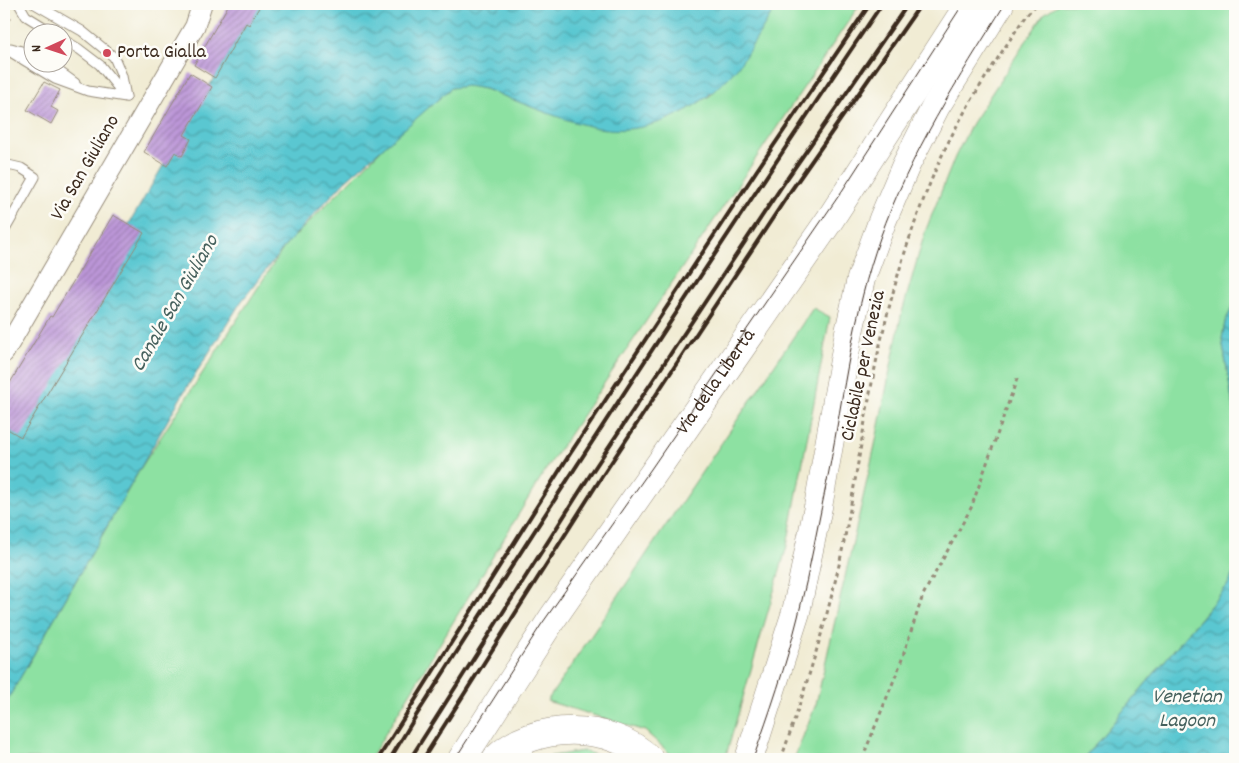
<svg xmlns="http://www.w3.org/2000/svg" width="1239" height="763" viewBox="0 0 1239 763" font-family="Dekko,sans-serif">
  <defs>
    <pattern id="water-waves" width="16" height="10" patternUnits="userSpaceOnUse" patternTransform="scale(1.25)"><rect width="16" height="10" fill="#5ac7d1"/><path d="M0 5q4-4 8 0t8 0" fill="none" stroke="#4ca2a9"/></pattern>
    <pattern id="building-hatch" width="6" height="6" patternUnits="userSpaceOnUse" patternTransform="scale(1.25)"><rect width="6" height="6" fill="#bc96d8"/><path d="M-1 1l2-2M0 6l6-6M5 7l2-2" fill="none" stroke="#9a7baf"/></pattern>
  </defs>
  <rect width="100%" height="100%" fill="#fdfcf7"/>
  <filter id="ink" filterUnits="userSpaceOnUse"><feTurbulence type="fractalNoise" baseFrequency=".02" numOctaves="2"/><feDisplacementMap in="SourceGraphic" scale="10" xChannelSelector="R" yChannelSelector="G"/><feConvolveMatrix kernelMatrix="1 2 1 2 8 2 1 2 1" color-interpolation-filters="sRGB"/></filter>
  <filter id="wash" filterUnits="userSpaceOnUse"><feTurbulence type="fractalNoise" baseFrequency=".0096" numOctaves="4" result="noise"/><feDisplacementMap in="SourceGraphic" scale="20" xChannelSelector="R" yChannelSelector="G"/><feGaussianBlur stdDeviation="1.12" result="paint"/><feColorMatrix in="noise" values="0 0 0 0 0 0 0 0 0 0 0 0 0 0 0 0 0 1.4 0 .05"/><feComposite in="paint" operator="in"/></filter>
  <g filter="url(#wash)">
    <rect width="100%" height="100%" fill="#f1ecd4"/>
    <g fill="#8de1a2" stroke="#648660">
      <polygon points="778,4 860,4 543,474 370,759 4,759 4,706 142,466 285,246 394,137 451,88 467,85 485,89 564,118 682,112 711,95 737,67"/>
      <polygon points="1059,4 1235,4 1235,302 1225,322 1222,339 1235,418 1235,570 1227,586 1083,759 794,759 816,704 875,445 901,316 925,232 955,157 972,123 1044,14"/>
      <polygon points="813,308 830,317 787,546 725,759 676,759 645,731 547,701"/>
      <polygon points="583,751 609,759 534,759"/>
    </g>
    <g fill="url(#water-waves)" stroke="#4a7878">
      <path d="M257,4H778C764,25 752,48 737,68C702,110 644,140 589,126C555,118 518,101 485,89L467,86L451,88L345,181L285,246L241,302L184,392L4,706V439Z"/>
      <polygon points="1235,302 1235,418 1222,339 1225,322"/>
      <polygon points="1235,570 1235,759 1083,759 1227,586"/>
    </g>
    <g id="blocks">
      <g fill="url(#building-hatch)">
        <polygon points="229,4 261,4 249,25 246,23 215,78 194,65"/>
        <polygon points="190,73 212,87 184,135 191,139 182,156 175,152 167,166 144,152"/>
        <polygon points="44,82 60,90 51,107 58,111 51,124 27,110"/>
        <polygon points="113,215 144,233 21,437 4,427 4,393 50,316 52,317"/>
      </g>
    </g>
  </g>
  <g filter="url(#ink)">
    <use href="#blocks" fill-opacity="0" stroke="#968b79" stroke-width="1"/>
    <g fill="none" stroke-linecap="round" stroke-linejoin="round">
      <defs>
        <g id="service">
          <polyline points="19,4 26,16 52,32"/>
          <polyline points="35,4 82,31 114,57 122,76 126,97"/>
          <polyline points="62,39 79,49 100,65 124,95"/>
          <polyline points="4,48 55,79 88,91 126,97"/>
          <polyline points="11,48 32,54"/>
          <polyline points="46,62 75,83"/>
          <polyline points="4,164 21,168 35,177 6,228 4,230"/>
        </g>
        <polyline id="minor" points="4,353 195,26 202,4"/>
        <g id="trunk">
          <path id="s1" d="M462,759L552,619L829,221L969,4"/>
          <path d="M496,759C533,721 612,722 649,759"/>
          <polyline points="749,759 796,612 818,507 849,332 861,279 883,219 906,165 936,106 1000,4"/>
        </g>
      </defs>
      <use href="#service" stroke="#968b79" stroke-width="11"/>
      <use href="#minor" stroke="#968b79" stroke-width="21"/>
      <use href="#trunk" stroke="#968b79" stroke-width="29"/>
      <g stroke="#968b79" stroke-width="3" stroke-dasharray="4 4" stroke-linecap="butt">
        <polyline points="4,14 11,19"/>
        <path d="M781,759C803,696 824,631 839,565C857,484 865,401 886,320C899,266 917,212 939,162C962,110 995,63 1026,15L1037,4"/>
        <polyline points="862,759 900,665 923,595 971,508 1018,376"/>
      </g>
      <use href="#service" stroke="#fff" stroke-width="9"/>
      <use href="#minor" stroke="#fff" stroke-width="19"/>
      <use href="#trunk" stroke="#fff" stroke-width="28"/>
      <g stroke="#3b2a1e" stroke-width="1">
        <polyline points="455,759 541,625 651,469 842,191 963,4"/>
        <path d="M753,759C770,712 786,665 798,617C810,569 819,519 829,471C844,393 853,313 880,238C910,154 958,79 1005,4"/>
      </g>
      <g stroke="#3b2a1e" stroke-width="4">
        <polyline points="378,759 568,457 757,170 870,4"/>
        <path d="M390,759L414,719C567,479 722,240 882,4"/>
        <polyline points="410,759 592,472 782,186 908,4"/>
        <polyline points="423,759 601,478 790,192 921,4"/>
      </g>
    </g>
  </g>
  <circle fill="#d1495b" stroke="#fdfcf7" stroke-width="2" cx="107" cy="53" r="5"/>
  <g text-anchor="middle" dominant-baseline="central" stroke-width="5" stroke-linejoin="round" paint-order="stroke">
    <g font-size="20" fill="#3b2a1e" stroke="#fdfcf7" text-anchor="start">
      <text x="117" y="53">Porta Gialla</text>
    </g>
    <g font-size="20" fill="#3b2a1e" stroke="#fdfcf7">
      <text transform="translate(86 168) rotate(-60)">Via San Giuliano</text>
      <text transform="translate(864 366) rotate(-78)">Ciclabile per Venezia</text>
      <text stroke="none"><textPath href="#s1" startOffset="455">Via della Libertà</textPath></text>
    </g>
    <g font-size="21" font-style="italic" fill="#46615d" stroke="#fdfcf7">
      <text transform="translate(176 304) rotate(-60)">Canale San Giuliano</text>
      <text x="1187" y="698">Venetian<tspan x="1187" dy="24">Lagoon</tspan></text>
    </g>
  </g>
  <rect width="1239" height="763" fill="none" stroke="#fdfcf7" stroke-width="20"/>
  <g transform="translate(48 48) rotate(267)"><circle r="24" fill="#fdfcf7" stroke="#afa8a0"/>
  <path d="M0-4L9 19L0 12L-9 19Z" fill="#d1495b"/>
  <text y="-8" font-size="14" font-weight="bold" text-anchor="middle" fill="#3b2a1e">N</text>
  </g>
</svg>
